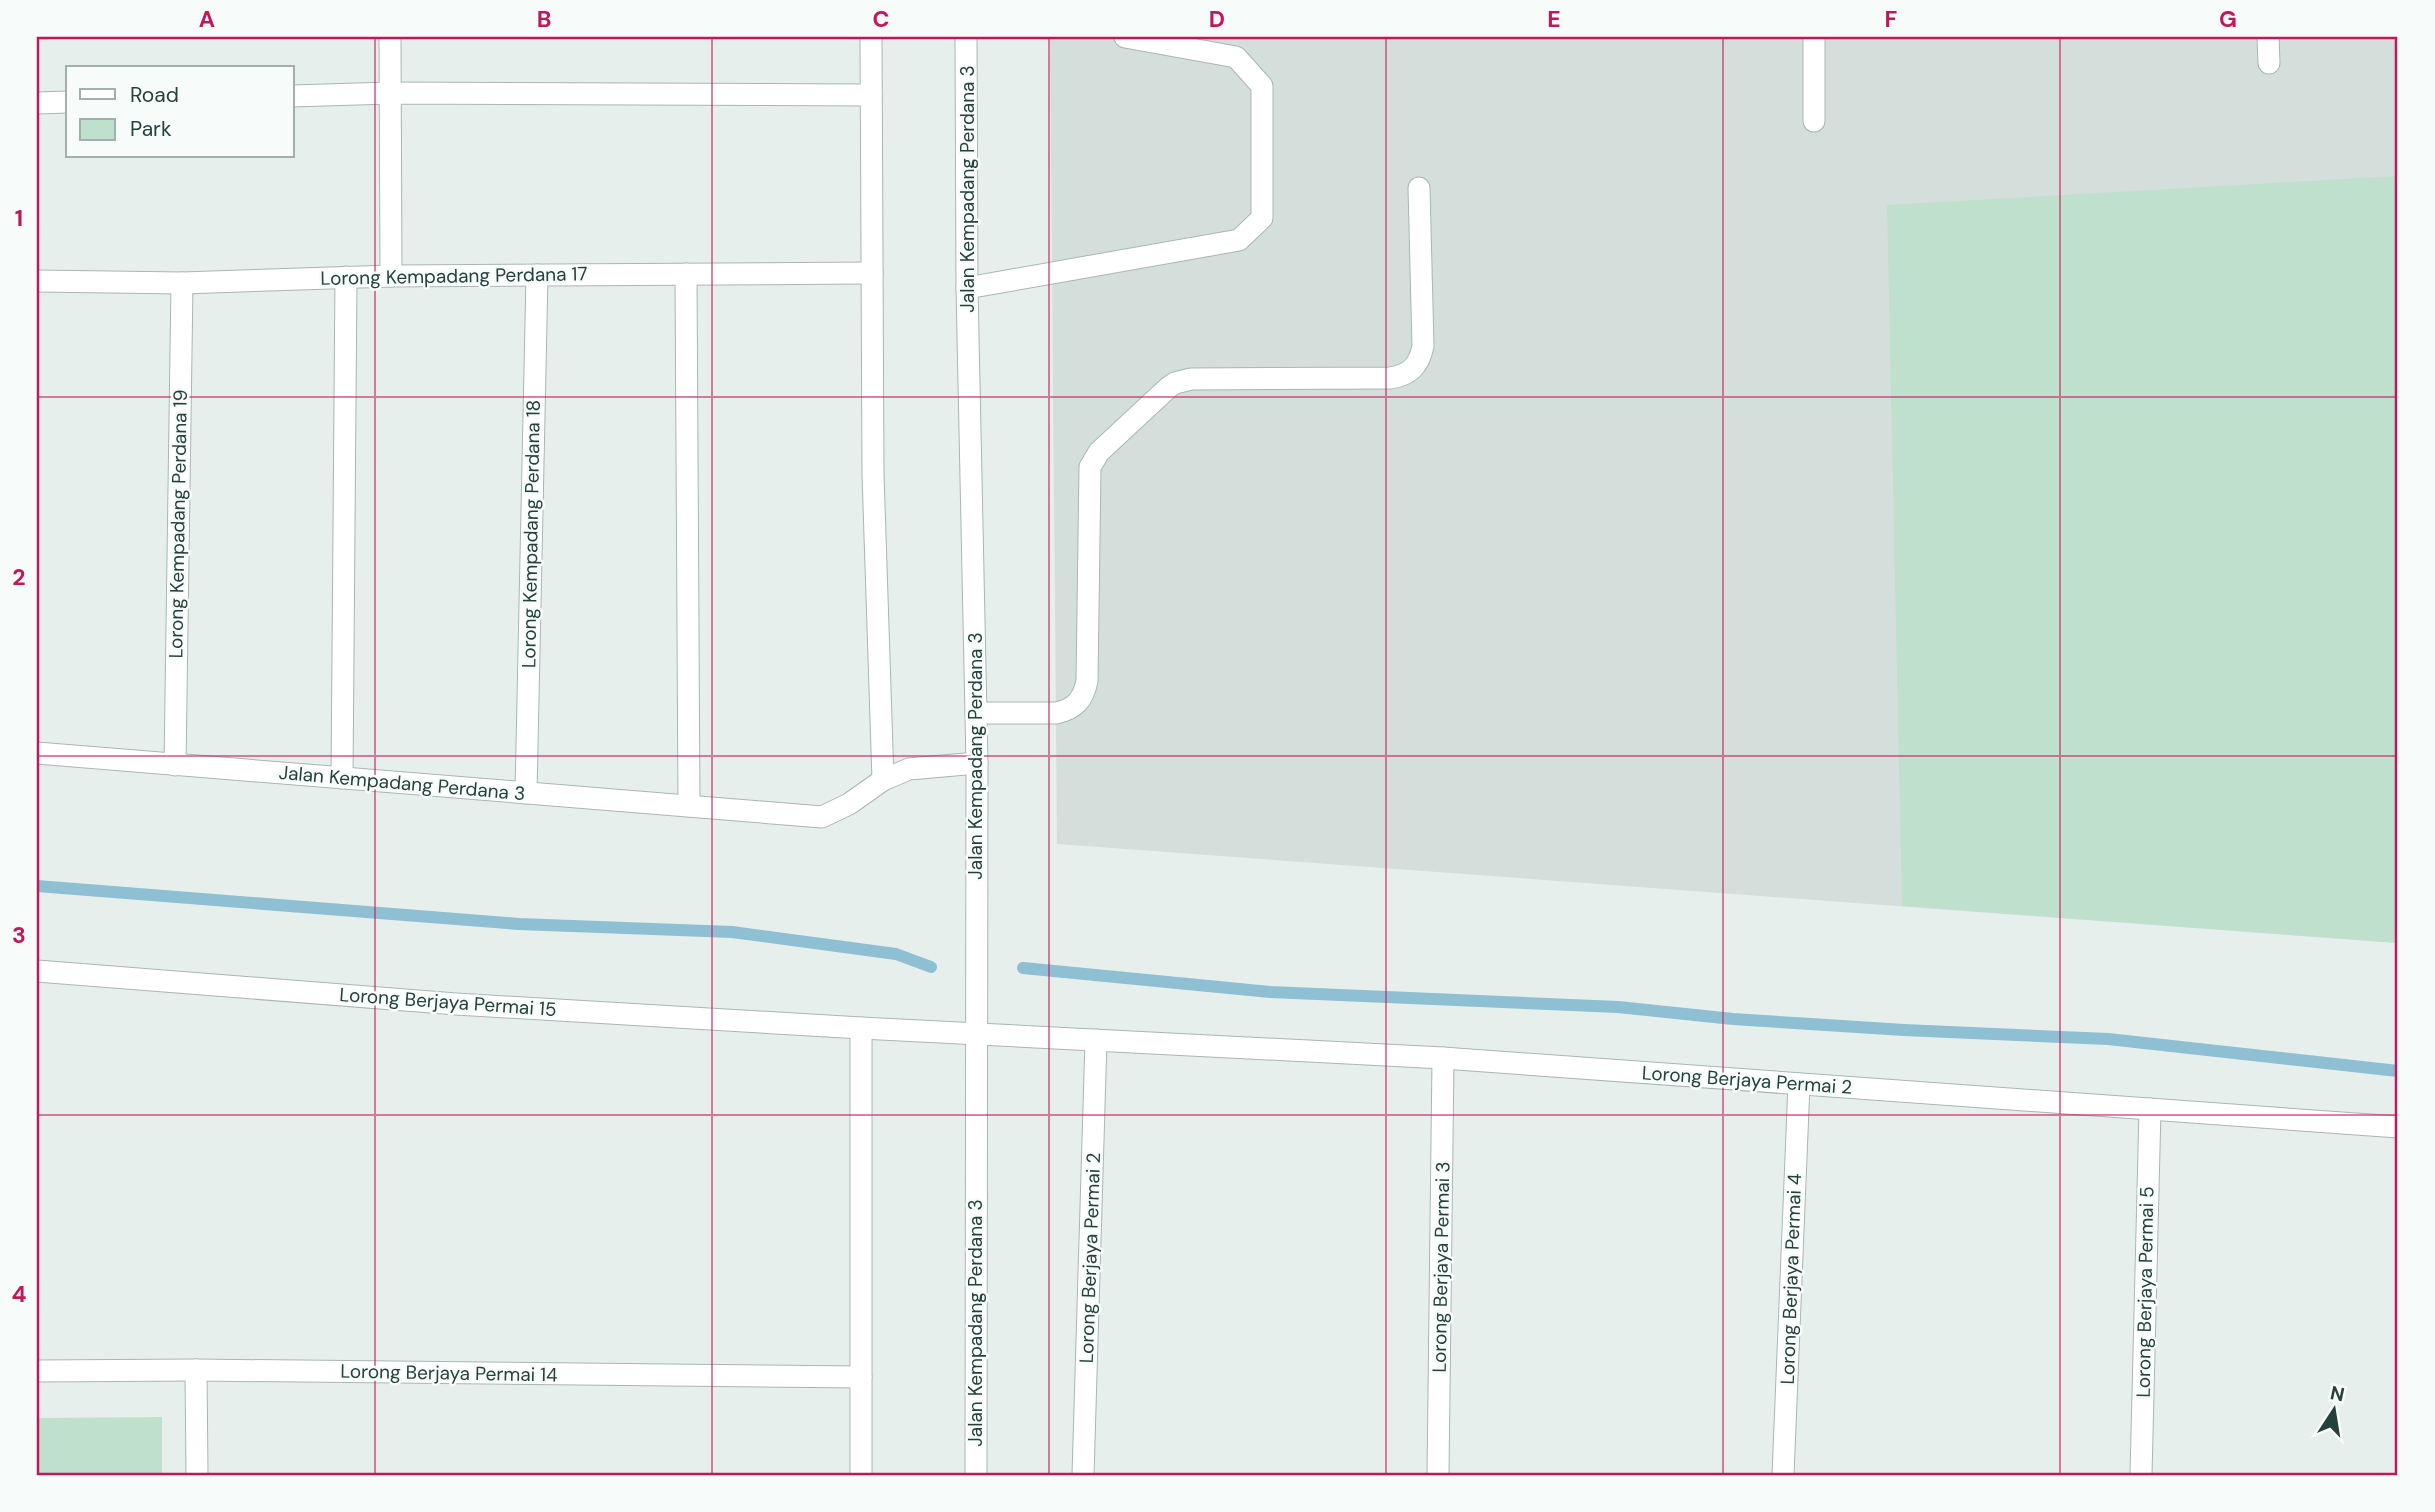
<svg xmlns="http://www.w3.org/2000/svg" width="2435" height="1512" viewBox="0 0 2435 1512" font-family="'DM Sans',sans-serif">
  <rect width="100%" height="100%" fill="#e6efec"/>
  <polygon fill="#d4dfdb" points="1050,37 2398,37 2398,943 1057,844"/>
  <g fill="#bfe0cc">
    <polygon points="2398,176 2398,943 1902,906 1887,205"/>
    <polygon points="162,1417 162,1475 37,1475 37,1418"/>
  </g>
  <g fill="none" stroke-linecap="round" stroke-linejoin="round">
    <g stroke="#8ebfd3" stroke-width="12">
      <polyline points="37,886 519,924 732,932 896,954 931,967"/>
      <polyline points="1023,968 1270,992 1618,1007 1733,1019 1904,1030 2108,1039 2398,1071"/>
    </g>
    <defs>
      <g id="minor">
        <polyline points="390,37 391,276"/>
        <polyline points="871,37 873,474 883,780"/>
        <polyline points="966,37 967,288 977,763 976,1475"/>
        <polyline points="1814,37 1814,121"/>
        <polyline points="2268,37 2269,63"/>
        <polyline points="292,96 390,93 871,95"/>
        <polyline points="37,103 68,102"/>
        <polyline points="686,274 689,806"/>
        <polyline points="37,281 182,283 391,276 872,273"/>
        <polyline points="967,288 1239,240 1262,218 1262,86 1236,57 1125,37"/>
        <path d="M976,713H1056C1075,709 1083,700 1087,681L1090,467L1099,452L1169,387L1175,383L1191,379L1390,378C1410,375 1419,366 1423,346L1419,188"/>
        <polyline points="37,753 822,817 849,804 883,780 909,769 977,763"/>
        <polyline points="175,765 182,283"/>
        <polyline points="342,778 346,277"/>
        <polyline points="526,793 537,275"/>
        <polyline points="37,971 456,1004 861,1028 1443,1058 2398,1127"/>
        <polyline points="861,1028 861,1475"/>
        <polyline points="196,1370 197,1475"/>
        <polyline points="37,1371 196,1370 861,1377"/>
        <polyline points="1083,1475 1096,1040"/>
        <polyline points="1438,1475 1443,1058"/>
        <polyline points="1783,1475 1799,1084"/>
        <polyline points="2141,1475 2150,1109"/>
      </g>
    </defs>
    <use href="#minor" stroke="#a8b7b4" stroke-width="23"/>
    <use href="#minor" stroke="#fff" stroke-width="21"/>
  </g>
  <path fill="none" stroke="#c2185b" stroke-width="2" stroke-opacity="0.55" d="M375,37V1475M712,37V1475M1049,37V1475M1386,37V1475M1723,37V1475M2060,37V1475M37,397H2398M37,756H2398M37,1115H2398"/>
  <g text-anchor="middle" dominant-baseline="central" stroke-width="5" stroke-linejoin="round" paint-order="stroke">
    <g font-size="19" fill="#24413e" stroke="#f7fbf9">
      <text transform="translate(967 189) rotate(-90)">Jalan Kempadang Perdana 3</text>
      <text transform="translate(454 276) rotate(-1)">Lorong Kempadang Perdana 17</text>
      <text transform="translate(178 524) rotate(-89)">Lorong Kempadang Perdana 19</text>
      <text transform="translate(531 534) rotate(-89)">Lorong Kempadang Perdana 18</text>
      <text transform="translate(975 756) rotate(-90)">Jalan Kempadang Perdana 3</text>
      <text transform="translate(402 783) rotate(5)">Jalan Kempadang Perdana 3</text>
      <text transform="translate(448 1002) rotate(4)">Lorong Berjaya Permai 15</text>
      <text transform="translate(1747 1080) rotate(4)">Lorong Berjaya Permai 2</text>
      <text transform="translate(1090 1258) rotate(-88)">Lorong Berjaya Permai 2</text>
      <text transform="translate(1441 1267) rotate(-89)">Lorong Berjaya Permai 3</text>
      <text transform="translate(1791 1279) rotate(-88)">Lorong Berjaya Permai 4</text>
      <text transform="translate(2145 1292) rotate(-89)">Lorong Berjaya Permai 5</text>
      <text transform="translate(975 1323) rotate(-90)">Jalan Kempadang Perdana 3</text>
      <text transform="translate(449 1373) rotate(1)">Lorong Berjaya Permai 14</text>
    </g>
  </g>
  <rect width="2435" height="1512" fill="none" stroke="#f7fbf9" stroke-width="77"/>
  <rect x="66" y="66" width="228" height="91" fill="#f7fbf9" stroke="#a3b1ae" stroke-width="2"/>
  <rect x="80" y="89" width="35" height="10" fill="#ffffff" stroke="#a3b1ae" stroke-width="2"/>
  <text x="130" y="102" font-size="21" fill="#24413e">Road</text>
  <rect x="80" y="119" width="35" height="21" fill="#bfe0cc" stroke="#a3b1ae" stroke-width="2"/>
  <text x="130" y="136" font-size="21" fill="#24413e">Park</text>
  <g transform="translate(2334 1410) rotate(12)" stroke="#f7fbf9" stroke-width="5" paint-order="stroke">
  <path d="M0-5L12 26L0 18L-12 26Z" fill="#24413e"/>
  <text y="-10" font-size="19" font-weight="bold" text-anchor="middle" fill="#24413e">N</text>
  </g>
  <rect x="38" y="38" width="2358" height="1436" fill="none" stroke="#c2185b" stroke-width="2.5"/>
  <g font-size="23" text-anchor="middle" font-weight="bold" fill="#c2185b">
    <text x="207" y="27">A</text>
    <text x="544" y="27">B</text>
    <text x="881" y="27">C</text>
    <text x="1217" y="27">D</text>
    <text x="1554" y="27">E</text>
    <text x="1891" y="27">F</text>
    <text x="2228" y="27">G</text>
    <text x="19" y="226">1</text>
    <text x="19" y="585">2</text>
    <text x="19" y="943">3</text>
    <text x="19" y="1302">4</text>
  </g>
</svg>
